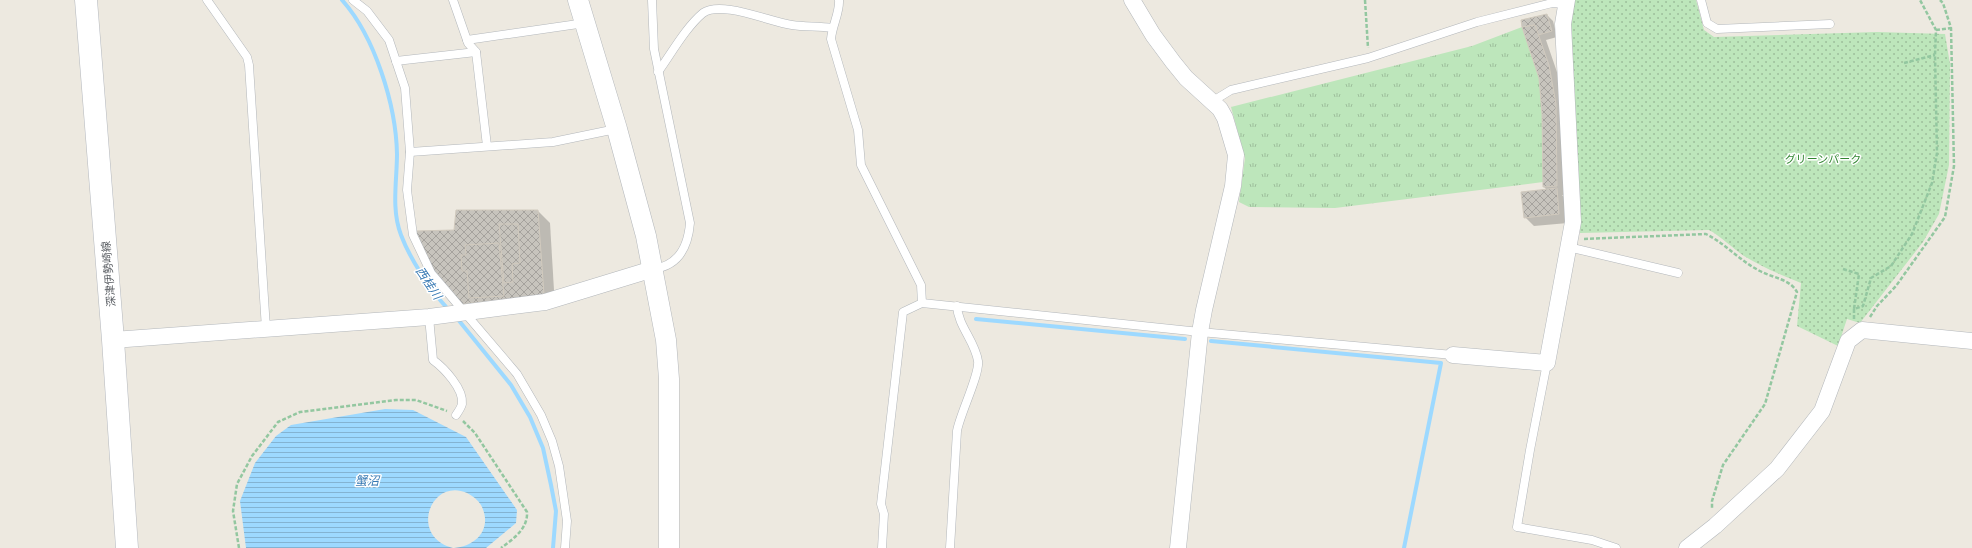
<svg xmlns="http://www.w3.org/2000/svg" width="1972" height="548" viewBox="0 0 1972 548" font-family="'Noto Sans','Noto Sans JP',sans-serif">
  <defs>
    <pattern id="grass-tufts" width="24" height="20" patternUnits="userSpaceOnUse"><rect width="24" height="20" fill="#bde6bb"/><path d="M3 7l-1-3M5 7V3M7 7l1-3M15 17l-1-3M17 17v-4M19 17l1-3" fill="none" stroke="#9dbe9b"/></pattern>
    <pattern id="park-dots" width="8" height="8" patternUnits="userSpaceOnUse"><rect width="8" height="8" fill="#bde6bb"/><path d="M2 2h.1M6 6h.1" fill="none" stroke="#9dbe9b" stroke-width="1.8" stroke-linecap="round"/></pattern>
    <pattern id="water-rules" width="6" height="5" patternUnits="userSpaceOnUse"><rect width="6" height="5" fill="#9dd9ff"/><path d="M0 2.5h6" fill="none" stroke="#83b3d2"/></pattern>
    <pattern id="building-cross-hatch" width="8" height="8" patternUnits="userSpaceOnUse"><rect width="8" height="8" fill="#c7c4bd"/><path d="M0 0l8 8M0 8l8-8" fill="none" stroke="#a5a29d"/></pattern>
  </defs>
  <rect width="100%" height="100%" fill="#ede9e0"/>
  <polygon fill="url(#grass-tufts)" points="1522,27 1539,78 1542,114 1543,182 1335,208 1249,207 1239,202 1245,158 1231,107 1472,46"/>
  <path fill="url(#park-dots)" d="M1575,0H1696L1704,30L1714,37L1877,32L1945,34L1950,64L1949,165L1939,214L1923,242L1860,323L1847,319L1838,346L1797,326L1801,283C1781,275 1762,267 1744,256C1732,248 1722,237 1709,230L1580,233L1571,24L1573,2Z"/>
  <path fill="url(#water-rules)" d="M385,409L413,410L466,437L517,510L516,523L486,548H454C477,546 493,528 481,505C478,500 473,496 467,493C431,477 408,536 453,548H246L240,501L255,463L276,436L291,425Z"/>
  <g fill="#0003">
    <polygon points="1547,15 1553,21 1557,37 1546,40 1558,75 1565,113 1566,195 1562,195 1565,198 1568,223 1534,226 1525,217 1547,190 1544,187 1543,114 1540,78 1523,27"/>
    <polygon points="538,211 550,223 555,307 476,316 447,287 455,231"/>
  </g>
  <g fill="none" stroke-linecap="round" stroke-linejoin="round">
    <g stroke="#9dd9ff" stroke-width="4">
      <path d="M342,0C375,37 396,105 397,154C397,181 391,209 401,235C410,259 431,291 448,309"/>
      <polyline points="456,317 511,385 530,417 543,448 551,485 556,511 553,548"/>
      <polyline points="976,319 1185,339"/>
      <polyline points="1211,341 1441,363 1404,548"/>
    </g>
  </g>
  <g fill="url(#building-cross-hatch)" stroke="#d1cabe">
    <polygon points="1547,14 1552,31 1538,35 1535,25 1522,27 1521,20"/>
    <polygon points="1535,25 1549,65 1556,104 1557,186 1543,187 1542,114 1539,78 1522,27"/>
    <polygon points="1557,188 1559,214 1524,218 1521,192"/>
    <polygon points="456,210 538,210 544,295 463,304 446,288 429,264 415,231 454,230"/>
    <polygon points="499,224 518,224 520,263 512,264 513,282 504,283"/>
    <polygon points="499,243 504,296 469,298 467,271 462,271 461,255 466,255 465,245"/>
  </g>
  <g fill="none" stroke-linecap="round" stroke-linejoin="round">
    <defs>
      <g id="service">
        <polyline points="207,0 247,57 249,65 266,329"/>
        <polyline points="353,0 367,11 389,40 405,88 410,152 407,190 413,235 431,273 517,374 541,415 552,441 559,466 567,521 565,548"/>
        <polyline points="453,0 468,43 476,52 487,146"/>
        <path d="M652,0L654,49L690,223C688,247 678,266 653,269"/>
        <path d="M839,0C840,12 832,26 831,39L858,130L861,165L921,285L922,303"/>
        <polyline points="1701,0 1707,23 1717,29 1830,24"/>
        <polyline points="467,40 585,23"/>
        <polyline points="396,61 476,52"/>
        <path d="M658,72C671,54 686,27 703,13C721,0 770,22 792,25C805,27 819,26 832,28"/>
        <polyline points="1213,101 1231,90 1368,58 1477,22 1552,3 1566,4"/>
        <polyline points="410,152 553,142 616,129"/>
        <polyline points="1568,247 1678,273"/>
        <path d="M429,317L433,360C444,368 464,389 462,404C461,408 458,412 456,415"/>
        <polyline points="1547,363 1530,450 1517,527 1592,540 1616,548"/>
        <polyline points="882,548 884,514 881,504 903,312 922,303 1200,332 1453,355"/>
        <path d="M950,548L957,431C960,414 980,374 978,361C975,341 958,326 957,306"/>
      </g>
      <g id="minor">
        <polyline points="1132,0 1153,35 1173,62 1186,78 1220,109 1225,118 1236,155 1233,186 1204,310 1200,332 1178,548"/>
        <polyline points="113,340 429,317 545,302 653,269"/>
        <polyline points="1453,355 1547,363 1573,222 1563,24 1567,0"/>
        <polyline points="1687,548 1715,526 1777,469 1822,411 1848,341 1862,330 1972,341"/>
      </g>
      <polyline id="tertiary" points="578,0 617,129 646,236 666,340 669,379 669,548"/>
      <polyline id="secondary" points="86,0 113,340 127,548"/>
    </defs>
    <use href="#service" stroke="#b3b7bb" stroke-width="9"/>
    <use href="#minor" stroke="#b3b7bb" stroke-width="17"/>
    <use href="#tertiary" stroke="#b3b7bb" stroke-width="21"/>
    <use href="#secondary" stroke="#b4b8be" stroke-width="23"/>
    <g stroke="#93c7a0" stroke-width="2.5" stroke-dasharray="4 2" stroke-linecap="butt">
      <polyline points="1365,0 1368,48"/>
      <polyline points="1936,30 1951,28"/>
      <polyline points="1904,63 1935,55"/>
      <path d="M1584,239L1706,234C1726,244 1740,261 1760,271C1773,278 1790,279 1797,292L1765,404L1723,465L1712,501V509"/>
      <polyline points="1843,269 1859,274 1854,309"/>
      <polyline points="1870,317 1877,306 1896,286 1945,217 1954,166 1951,28 1943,3 1940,0"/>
      <polyline points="1854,319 1854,309 1863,306 1871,278 1891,266 1912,234 1932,183 1937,153 1935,55 1936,30 1920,0"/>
      <path d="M463,421L475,433L527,512C528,529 513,539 501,548"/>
      <polyline points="239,548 233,511 237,484 252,456 278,422 300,412 396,400 416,400 447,411"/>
    </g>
    <use href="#service" stroke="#fff" stroke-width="8"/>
    <use href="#minor" stroke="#fff" stroke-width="16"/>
    <use href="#tertiary" stroke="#fff" stroke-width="20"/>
    <use href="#secondary" stroke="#fff" stroke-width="22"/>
  </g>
  <g text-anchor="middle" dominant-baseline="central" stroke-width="3" stroke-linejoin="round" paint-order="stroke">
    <g font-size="11" fill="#328732" stroke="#fff">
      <text x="1823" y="158">グリーンパーク</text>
    </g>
    <g font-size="11" fill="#595d62" stroke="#fff">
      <text transform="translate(108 274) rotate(-95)">深津伊勢崎線</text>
    </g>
    <g font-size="12" font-style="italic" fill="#387ab4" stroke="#fff">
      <text transform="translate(429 283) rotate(56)">西桂川</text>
      <text x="367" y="480">蟹沼</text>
    </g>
  </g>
</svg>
